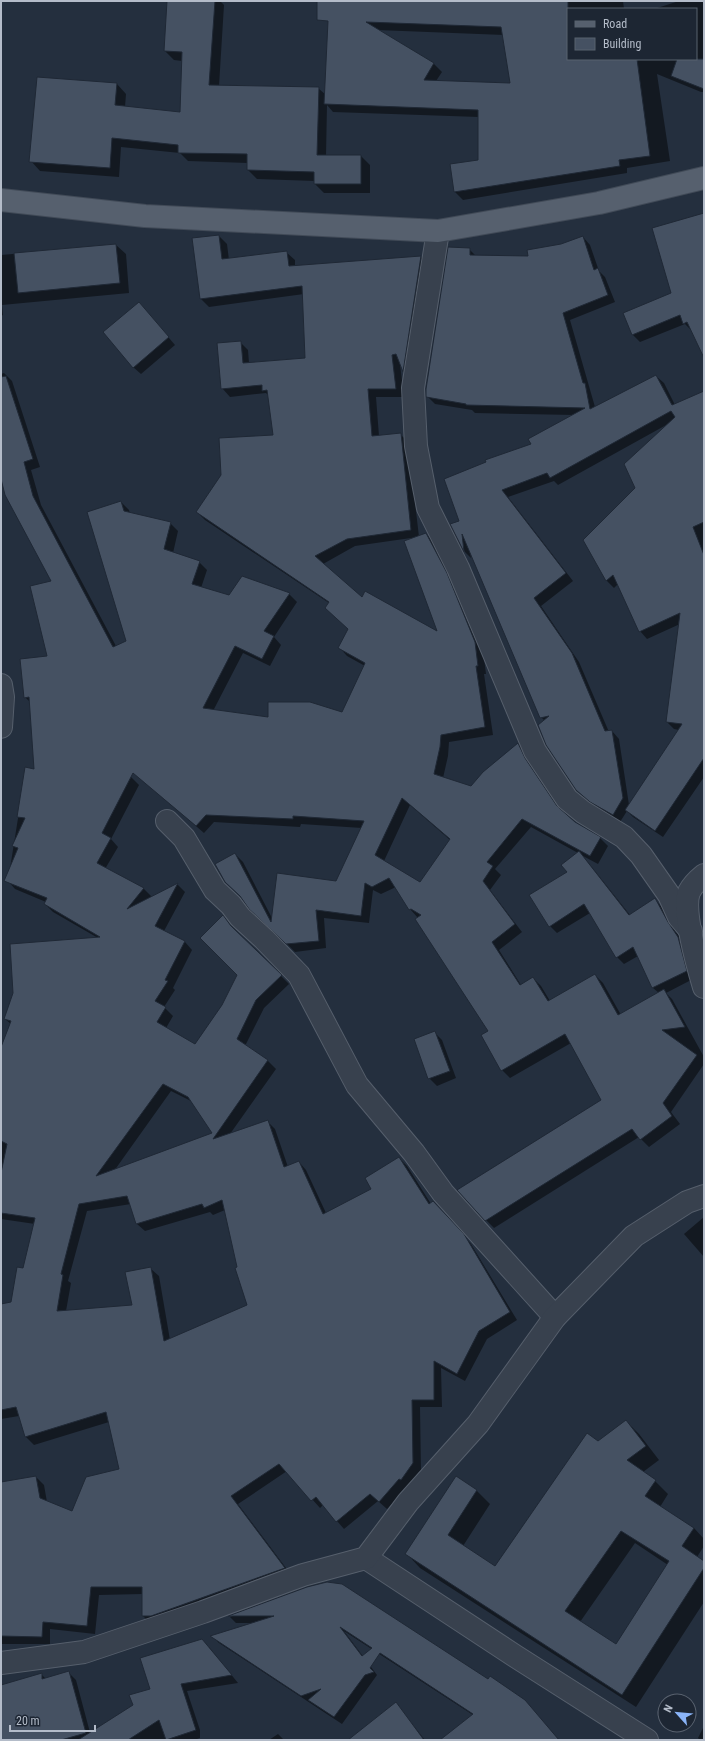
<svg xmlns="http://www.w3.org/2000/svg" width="705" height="1741" viewBox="0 0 705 1741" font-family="'Roboto Condensed',sans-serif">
  <rect width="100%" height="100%" fill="#242f3e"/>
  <g fill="#0007" fill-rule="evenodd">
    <path d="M168,1H220L224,5L219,86L318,88L326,95L329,1H623L624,9H568V59H696V9H654L679,1H704V92H701L657,74L670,161L627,168V173L463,200L455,192L479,161V117L333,112L327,105L326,156H361L370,165V193H324L315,184V181L257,179L248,170V163L188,161L180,153L121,147L119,177L40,171L31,161L117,84L126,94L125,107L181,113L182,61L174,60L165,51ZM377,30L504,35L512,84L436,81L442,72L434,64Z"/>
    <polygon points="704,214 704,356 691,330 685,324 640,342 633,335 624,314 672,294"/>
    <path d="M219,236L227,244L229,260L286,252L295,260V267L421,257L429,265L411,379L404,372L400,364L404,397H376L379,436L400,434L408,442L419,537L426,534L434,542L454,582L483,650L486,674H484L493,735L449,742L448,756L443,778L472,788L518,744L526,752L532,767L563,812L575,823L600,838L608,846L598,864L583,856L630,915L655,900L662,907L675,931L686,945L693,979L666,993L672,999L704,1057V1064L671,1112L680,1124L649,1147L639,1137L494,1228L486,1220L603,1100L571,1043L510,1078L502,1070L489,1032L418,918L410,909L396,887L381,894L373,890L369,923L324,918L326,948L295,952L259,916L235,854L243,862L272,918L337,882L362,828L301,824L300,827L214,822L204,833L126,766L30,702L25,697L49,657L52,582L1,475V374L4,373L12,381L40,467L31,470L41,505L116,646L127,642L121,502L129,510L130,514L170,523L178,531L173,553L199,562L207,570L201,588L229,596L242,577L289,594L297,602L274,637L281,645L270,666L243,653L213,711L269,718L342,713L365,666L347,656L340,648L349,630L329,603L205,520L197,512L274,436L268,395L266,393L230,397L222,388L240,342L248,350L249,363L306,359L304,294L209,307L201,299ZM411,538V539L438,634L362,599L323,564L355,546ZM410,805L450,840L420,883L384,861ZM531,827L578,853L569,872L550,926L557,933L590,913L617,957L624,964L638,956L653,988L659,993L621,1015L603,983L595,975L550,1001L541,986L533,978L521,985L499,950L522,932L490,890L501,875L495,869Z"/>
    <path d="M583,237L590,245L599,271L605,277L615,302L570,320L595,407L656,376L664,383L675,405L704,392V777L663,837L633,817L627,811L620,822L599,809L577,790L545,721L541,717L470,553L471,558L465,552L451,524L460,521L532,444L575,415L475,413L472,410L435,404L427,396L469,249L477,257H529ZM668,424L636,488L585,540L607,581L614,588L618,584L640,631L647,639L680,624L667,722L674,729L679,730L629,805L619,739L612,731L609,732L579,662L541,606L573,581L508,497L554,481L558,485Z"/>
    <polygon points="116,245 126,254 129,293 2,305 3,315 1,316 1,255"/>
    <polygon points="146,311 175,345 141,374 133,367"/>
    <path d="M35,765L131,777L139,785L111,839L118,847L105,869L144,889L152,897L177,884L185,892L164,931L185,942L192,950L173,988L175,990L164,1007L173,1016L166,1028L196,1045L223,1006L238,975L223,917L239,934L289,984L264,1008L245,1046L268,1061L276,1069L230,1134L267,1121L275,1129L288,1167L299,1162L306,1170L326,1213L373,1189L399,1158L407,1166L431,1204L441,1210L471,1244L517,1320L487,1339L465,1381L441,1368L442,1407H420L421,1471L409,1488L408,1487L387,1509L378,1501L344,1529L323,1505L320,1508L287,1471L238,1504L292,1576L151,1624L143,1616V1594L99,1595L95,1634L50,1629V1644H1V1483L36,1477L44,1485L47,1502L73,1513L121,1470L109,1422L34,1445L26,1437L19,1416L1,1419V1305L12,1303L24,1269L35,1224L1,1219V1050L11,1024L5,1019L98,938L53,912L45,904L46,902L15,889L8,881L26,768L36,770ZM171,1091L193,1102L214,1134L114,1171ZM131,1204L137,1224L145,1231L210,1212L213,1215L225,1210L249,1306L170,1340L159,1276L151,1269L133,1306L66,1311L71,1283L68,1281L87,1211Z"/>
    <polygon points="434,1032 442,1040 456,1078 437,1086 429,1078"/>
    <polygon points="704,1217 704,1257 684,1234"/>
    <path d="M626,1421L639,1434L659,1460L643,1472L655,1481L668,1494L660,1507L694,1528L704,1539V1546L697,1557L704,1562V1602L636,1707L420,1568L407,1554L456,1478L477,1491L490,1504L463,1546L496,1567L598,1442ZM635,1543L668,1565L616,1645L580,1622Z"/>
    <polygon points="307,1588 525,1701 559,1740 442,1740 473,1715 344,1631 377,1675 342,1724 219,1643 212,1636 253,1623 236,1623 230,1617"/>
    <polygon points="209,1647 238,1683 187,1691 200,1730 200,1738 194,1740 97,1740 151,1690"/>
    <polygon points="69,1673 76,1680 92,1740 1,1740 1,1686 41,1674 46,1679"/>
    <polygon points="396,1704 425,1740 349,1740"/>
    <polygon points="704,1726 704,1740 700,1740 698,1738"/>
    <polygon points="278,1734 284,1740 269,1740"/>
  </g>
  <g fill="#455162" stroke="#1f2835" fill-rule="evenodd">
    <polygon points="167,1 215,1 209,85 319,87 317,155 361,155 361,184 314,184 314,172 247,170 247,154 178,153 178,145 112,138 110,168 29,162 37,77 117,83 115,105 180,112 182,52 164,51"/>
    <path d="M317,1H568V59H637L650,156L619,160L620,166L454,192L450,164L478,160V110L324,104L328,21L317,20ZM366,22L501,27L510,83L424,80L434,63Z"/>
    <polygon points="677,59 704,59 704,89 671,76"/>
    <polygon points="704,213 704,358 687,322 683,324 680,315 632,335 623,313 671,293 652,228"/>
    <path d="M219,235L222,259L287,251L289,266L421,256L403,372L396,354L392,355L396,389H368L372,436L401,433L411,530L347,539L315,556L362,597L365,591L437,631L404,541L426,533L447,573L475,642L478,666H476L485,727L441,735L440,747L434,774L471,786L483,772L518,743L525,758L557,806L575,822L601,837L590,856L522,819L487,862L493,866L483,881L515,924L492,942L520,985L533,977L548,1001L595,974L618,1015L664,989L685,1027L662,1030L697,1055L663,1103L672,1116L640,1140L632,1129L485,1221L457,1190L601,1100L565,1034L501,1071L481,1035L488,1031L415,919L421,915L411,909L409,910L389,878L372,887L365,883L361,916L316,910L319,941L286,944L249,909L240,896L225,882L215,864L235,853L271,922L277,873L336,881L364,821L293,816V819L206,815L196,826L133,773L102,833L111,838L97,863L144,888L127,909L178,883L155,926L185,941L165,980L168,981L155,1001L166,1007L157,1022L195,1044L222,1005L237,975L200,938L223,915L231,926L282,975L256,1000L237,1039L268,1060L213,1139L268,1120L284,1167L299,1161L323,1214L371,1189L365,1178L399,1157L429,1204L433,1201L464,1234L510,1312L479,1331L457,1374L434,1361V1400H412L413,1463L401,1480L399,1479L379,1502L370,1494L336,1522L316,1497L311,1501L279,1464L231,1496L285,1568L151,1616H142V1587H91L87,1626L43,1622L42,1637L1,1636V1482L36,1476L40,1498L72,1511L86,1477L119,1469L106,1412L25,1437L16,1407L1,1410V1304L11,1302L17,1267L23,1268L35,1218L1,1213V1173L7,1144L1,1141V1047L11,1021L4,1019L13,993L10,944L100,937L44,904L47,898L4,881L18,848L12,846L25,818L17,817L25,767L34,769L29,697L24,698L20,659L47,656L30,586L51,581L5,495L1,479V377L6,376L33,459L24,462L33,496L113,647L126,641L87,512L121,501L124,511L171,522L164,549L200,561L192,584L229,595L242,576L290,593L264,631L274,636L262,659L235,646L203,708L268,717V702H310L342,712L365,663L338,648L348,629L325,608L329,602L196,512L221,475L219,438L273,435L267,390L262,391V385L221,389L217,343L241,341L243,363L305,358L302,286L200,299L192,238ZM402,798L450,839L420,882L375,855ZM163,1084L188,1097L212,1133L96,1176ZM127,1196L136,1224L202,1204L204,1208L222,1200L237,1267L235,1268L247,1305L164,1341L151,1267L125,1272L132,1305L57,1311L63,1275L61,1274L79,1204Z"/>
    <polygon points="583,236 594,270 598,268 608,295 563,313 583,383 585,383 590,409 656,375 672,405 704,391 704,522 693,527 704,555 704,758 655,831 625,810 682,724 666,722 680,613 639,632 613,575 606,581 583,540 635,488 624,464 675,417 671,411 550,478 547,473 502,490 566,573 534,598 572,653 605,731 612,730 623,798 613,815 590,802 576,790 546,745 538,725 549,716 540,718 462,534 464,552 450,524 459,521 444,479 486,462 485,460 531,444 528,439 585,408 466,405 466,404 426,397 426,389 448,247 470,248 470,255 528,256 527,250 561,244"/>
    <polygon points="116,244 120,283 18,293 14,253"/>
    <polygon points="139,302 169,337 133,368 103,332"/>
    <polygon points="579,851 629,915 655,898 668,922 678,937 687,971 652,988 633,947 616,958 584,904 549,927 529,895 567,872 561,865"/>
    <polygon points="435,1031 450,1071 428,1079 414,1039"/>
    <path d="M626,1420L646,1446L627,1460L656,1480L645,1496L694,1528L682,1546L704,1561V1568L622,1695L405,1554L456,1476L477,1490L448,1535L495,1566L587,1433L598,1441ZM621,1531L669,1561L616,1644L565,1611Z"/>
    <path d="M327,1582L342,1584L488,1679L490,1676L525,1700L559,1740H440L473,1714L380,1653L370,1668L374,1672L365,1675L334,1717L308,1700L321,1689L301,1696L210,1636L274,1616H228L307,1587ZM340,1627L372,1648L362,1656Z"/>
    <polygon points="202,1639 232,1675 181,1684 196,1730 166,1740 159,1720 128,1740 78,1740 133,1705 129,1695 150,1689 140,1658"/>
    <polygon points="69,1671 86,1733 61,1740 1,1740 1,1685 42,1673 42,1679"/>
    <polygon points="396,1702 424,1740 348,1740"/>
  </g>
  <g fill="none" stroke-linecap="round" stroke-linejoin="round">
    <defs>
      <g id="minor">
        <polyline points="438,231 413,388 416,446 428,508 458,568 535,751 567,799 583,812 624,837 641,855 669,895 679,917 691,931"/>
        <polyline points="1,685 3,697 1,727"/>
        <polyline points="167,821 184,838 215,890 231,905 240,917 264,939 299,975 357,1085 414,1153 443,1193 555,1317"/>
        <path d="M704,875C699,879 692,886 689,892C682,911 698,967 704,987"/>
        <polyline points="366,1558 515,1656 647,1740"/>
        <polyline points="1,1663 84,1652 203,1612 303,1575 366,1558 408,1502 478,1424 555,1317 634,1236 687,1202 704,1196"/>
      </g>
      <polyline id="major" points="1,200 145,216 438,231 599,203 704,178"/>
    </defs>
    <use href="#minor" stroke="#565f6c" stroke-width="24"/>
    <use href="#major" stroke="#414a57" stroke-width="24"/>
    <use href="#minor" stroke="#38414e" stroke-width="22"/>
    <use href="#major" stroke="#56606e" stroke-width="22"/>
  </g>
  <rect width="705" height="1741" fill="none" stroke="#b4bcc9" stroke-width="4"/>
  <rect x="567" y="8" width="130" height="52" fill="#1d2633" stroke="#59626f"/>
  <rect x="575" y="21" width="20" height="6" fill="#56606e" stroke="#59626f"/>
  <text x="603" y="28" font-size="12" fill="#b4bcc9">Road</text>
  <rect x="575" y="38" width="20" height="12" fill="#455162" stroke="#59626f"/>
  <text x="603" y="48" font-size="12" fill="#b4bcc9">Building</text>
  <g transform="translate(677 1713) rotate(297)"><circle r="19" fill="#1d2633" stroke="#59626f"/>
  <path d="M0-3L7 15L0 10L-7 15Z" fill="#8ab4f8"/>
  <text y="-6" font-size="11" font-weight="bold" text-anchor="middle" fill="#b4bcc9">N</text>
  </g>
  <path d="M10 1725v6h85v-6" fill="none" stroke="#b4bcc9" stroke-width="2"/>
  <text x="16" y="1725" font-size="12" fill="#b4bcc9" stroke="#1d2633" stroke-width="3" paint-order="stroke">20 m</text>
</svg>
